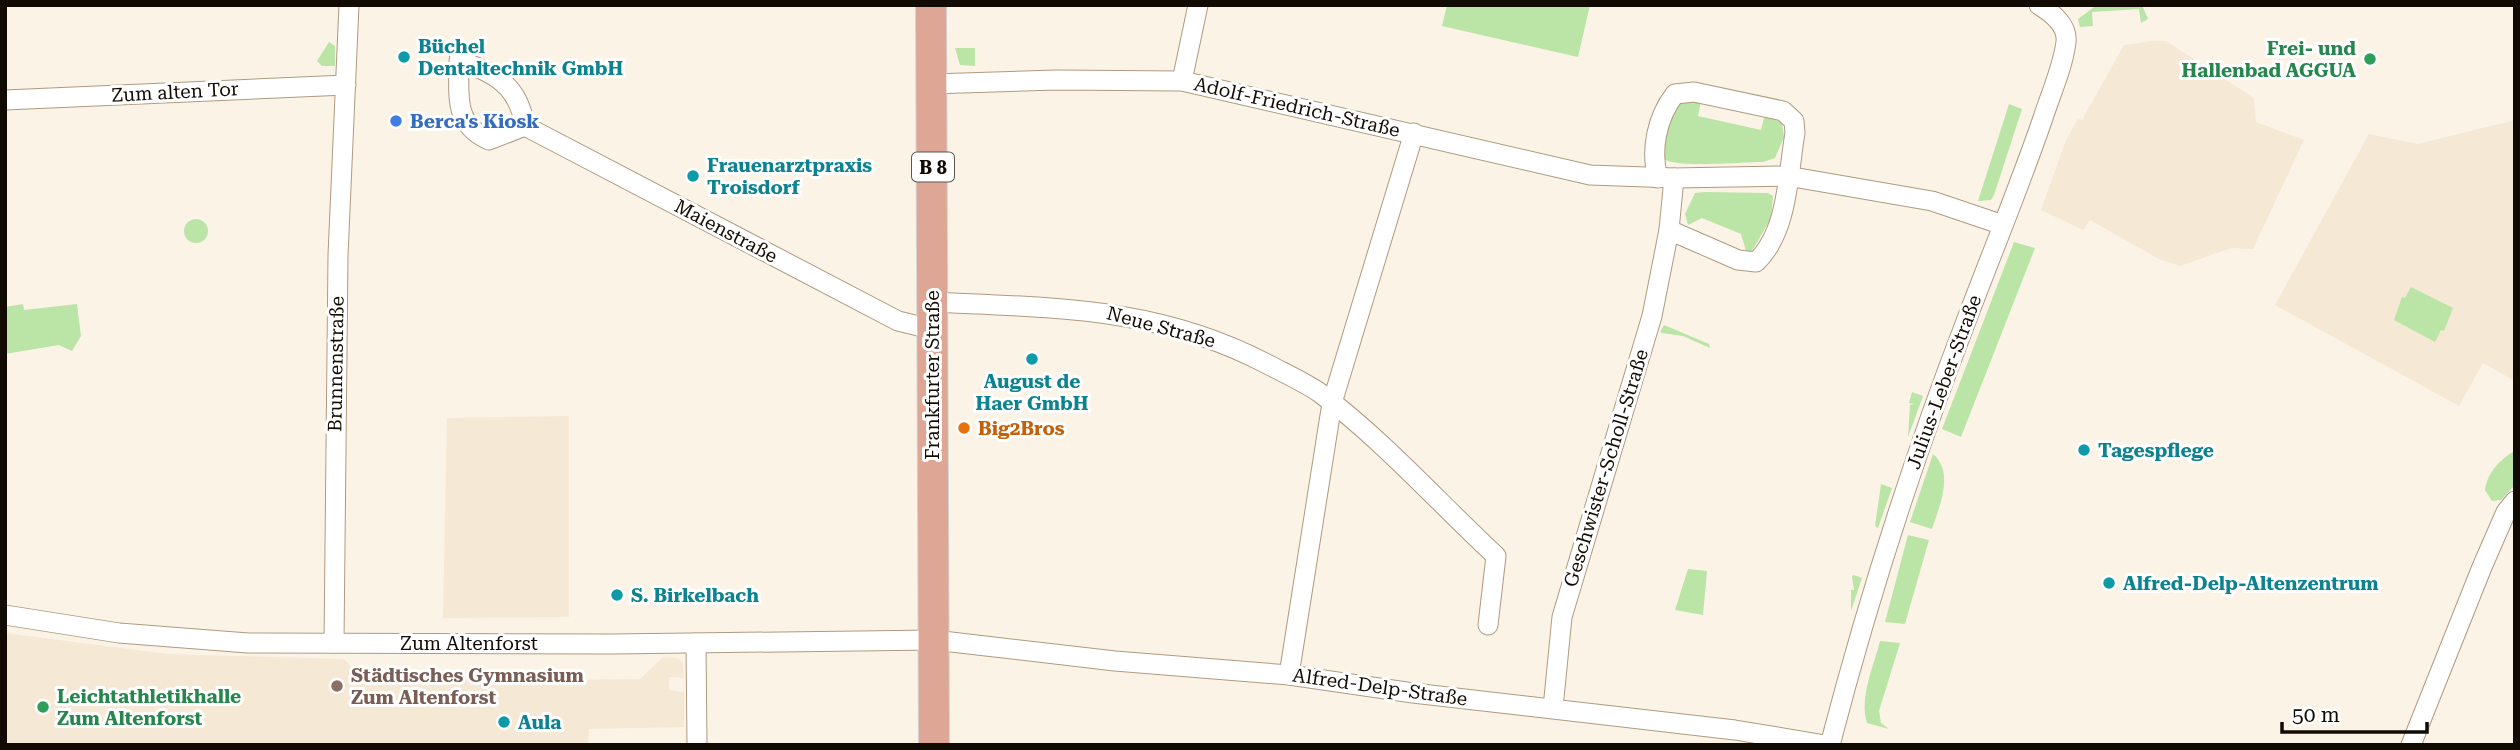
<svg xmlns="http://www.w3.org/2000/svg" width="2520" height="750" viewBox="0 0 2520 750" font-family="'Roboto Serif',serif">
  <rect width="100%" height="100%" fill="#fcf3e7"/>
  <g fill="#f5e8d4">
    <polygon points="2152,41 2166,41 2254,98 2256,122 2304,140 2253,249 2231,248 2180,266 2159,259 2090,220 2083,230 2041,210 2066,140 2078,119 2082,120 2124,45"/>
    <polygon points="2515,120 2515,381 2483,363 2459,406 2275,305 2369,134 2418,144"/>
    <polygon points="569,416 569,617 443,618 447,418"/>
    <polygon points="5,633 168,654 344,659 361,677 474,676 475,681 640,679 663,657 678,658 683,663 684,678 669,677 669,690 684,692 684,727 589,729 588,745 5,745"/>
  </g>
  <g fill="#bbe4a7">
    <polygon points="1447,5 1590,5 1578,57 1442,26"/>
    <polygon points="2097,5 2142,5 2148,19 2141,23 2139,9 2092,12 2093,26 2080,27 2078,19"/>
    <polygon points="329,42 335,46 335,66 322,66 317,61"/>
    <polygon points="955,48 975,48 975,66 960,65"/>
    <path d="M1701,101L1698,116L1761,130L1765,114L1782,123L1784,137L1775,158L1763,162C1743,162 1676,168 1664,159C1661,137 1668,119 1681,102Z"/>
    <polygon points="2009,104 2022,109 1994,195 1991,200 1978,201"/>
    <polygon points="1704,192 1768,193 1773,196 1771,218 1752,251 1746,251 1741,234 1702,218 1688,225 1685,214 1695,193"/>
    <circle cx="196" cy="231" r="12"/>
    <polygon points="2014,242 2035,248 1961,437 1942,429"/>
    <polygon points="2411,287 2453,308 2444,331 2441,330 2435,342 2394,320 2402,297 2405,298"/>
    <polygon points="23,304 24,310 77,304 81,336 72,351 59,345 5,354 5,307"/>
    <polygon points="1664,325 1709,344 1710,348 1683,336 1662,333 1660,332"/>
    <polygon points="1912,392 1923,396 1908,437 1910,405 1914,404 1909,403"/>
    <path d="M2515,451V485L2501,500L2492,501L2485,490C2487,473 2500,459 2515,451Z"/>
    <path d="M1933,454C1955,473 1939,507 1932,529L1910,522Z"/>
    <polygon points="1881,484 1892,488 1878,528 1875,526"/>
    <polygon points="1908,535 1929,540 1905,624 1885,622"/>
    <polygon points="1688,569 1707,571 1703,615 1675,610"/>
    <polygon points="1854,575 1862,578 1851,611 1851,590 1854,590 1852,576"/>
    <path d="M1880,641L1900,643L1879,711L1881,723L1889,729L1867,723C1859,697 1874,666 1880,641Z"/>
  </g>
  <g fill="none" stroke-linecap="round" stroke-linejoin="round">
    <defs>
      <g id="minor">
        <path d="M459,60C495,74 518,84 525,126L489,140C453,124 459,95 459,60Z"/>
        <polyline points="1182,81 1198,5"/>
        <polyline points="931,84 1056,80 1182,81 1590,175 1674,178 1787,176 1932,201 2003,225"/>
        <polyline points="5,100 346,85"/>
        <polyline points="525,126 898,321 931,329"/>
        <path d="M1658,178C1650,150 1657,117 1675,94L1694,92L1783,111L1794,121L1795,133C1788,174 1788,232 1756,262L1738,260L1669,230"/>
        <path d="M932,302C1054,308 1158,306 1269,365C1286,374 1304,382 1320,393C1383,440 1438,502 1496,556L1488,625"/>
        <polyline points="5,615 119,633 248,643 612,644 934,640 1115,661 1289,675 1413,693 1735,730 1825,745"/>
        <polyline points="334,643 338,255 349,5"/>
        <polyline points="696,643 697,745"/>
        <polyline points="1289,675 1332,403 1414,133"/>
        <polyline points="1553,708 1562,617 1652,316 1669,230 1674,178"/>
        <path d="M1830,745C1868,599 1914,456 1968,316C1993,250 2020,185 2043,118C2051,93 2063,67 2066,42C2068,25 2052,13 2039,5"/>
        <polyline points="2411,745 2482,567 2506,512 2515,501"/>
      </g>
      <polyline id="primary" points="931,5 934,745"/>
    </defs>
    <use href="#minor" stroke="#af9a80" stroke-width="21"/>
    <use href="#primary" stroke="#d4d3d2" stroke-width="32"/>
    <use href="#minor" stroke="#fff" stroke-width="19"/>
    <use href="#primary" stroke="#dea694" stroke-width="30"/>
  </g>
  <g fill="#0f9aa8" stroke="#fff" stroke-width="2.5">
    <circle cx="404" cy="57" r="7"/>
    <circle cx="693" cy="176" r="7"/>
    <circle cx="1032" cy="359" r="7"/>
    <circle cx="2084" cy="450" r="7"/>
    <circle cx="2109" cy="583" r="7"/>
    <circle cx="617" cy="595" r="7"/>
    <circle cx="504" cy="722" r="7"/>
  </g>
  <g fill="#2e9e5b" stroke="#fff" stroke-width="2.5">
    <circle cx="2370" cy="59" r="7"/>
    <circle cx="43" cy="707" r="7"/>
  </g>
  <circle fill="#3f7fe0" stroke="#fff" stroke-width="2.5" cx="396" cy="121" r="7"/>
  <circle fill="#e8710a" stroke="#fff" stroke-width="2.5" cx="964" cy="428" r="7"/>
  <circle fill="#8d6e63" stroke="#fff" stroke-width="2.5" cx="337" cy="686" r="7"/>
  <g text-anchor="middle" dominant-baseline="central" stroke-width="6" stroke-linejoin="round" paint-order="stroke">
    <rect fill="#fff" stroke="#59544f" stroke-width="2" x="912" y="152.5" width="42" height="29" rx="5"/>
    <g font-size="18" font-weight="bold" fill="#120b03">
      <text x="933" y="167">B 8</text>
    </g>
    <g font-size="19" font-weight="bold" fill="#0d838f" stroke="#fff" text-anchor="start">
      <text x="418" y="46">Büchel<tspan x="418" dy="22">Dentaltechnik GmbH</tspan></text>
      <text x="707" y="165">Frauenarztpraxis<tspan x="707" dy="22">Troisdorf</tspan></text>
      <text x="1032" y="381" text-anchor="middle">August de<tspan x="1032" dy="22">Haer GmbH</tspan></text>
      <text x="2098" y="450">Tagespflege</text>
      <text x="2123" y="583">Alfred-Delp-Altenzentrum</text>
      <text x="631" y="595">S. Birkelbach</text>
      <text x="518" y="722">Aula</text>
    </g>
    <g font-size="19" font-weight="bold" fill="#27864d" stroke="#fff" text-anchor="end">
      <text x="2356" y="48">Frei- und<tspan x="2356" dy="22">Hallenbad AGGUA</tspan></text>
      <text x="57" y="696" text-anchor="start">Leichtathletikhalle<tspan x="57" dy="22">Zum Altenforst</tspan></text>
    </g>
    <g font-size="19" fill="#120b03" stroke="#fff">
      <text transform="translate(175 92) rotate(-3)">Zum alten Tor</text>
      <text transform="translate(1297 107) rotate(13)">Adolf-Friedrich-Straße</text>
      <text transform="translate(726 231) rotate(28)">Maienstraße</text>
      <text transform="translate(1161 327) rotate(15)">Neue Straße</text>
      <text transform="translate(336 364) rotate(-89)">Brunnenstraße</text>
      <text transform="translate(932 375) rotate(-90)">Frankfurter Straße</text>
      <text transform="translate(1944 382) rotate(-70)">Julius-Leber-Straße</text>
      <text transform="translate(1606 468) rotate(-73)">Geschwister-Scholl-Straße</text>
      <text x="469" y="643">Zum Altenforst</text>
      <text transform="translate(1380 687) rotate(8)">Alfred-Delp-Straße</text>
    </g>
    <g font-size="19" font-weight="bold" fill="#366cbe" stroke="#fff" text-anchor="start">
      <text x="410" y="121">Berca's Kiosk</text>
    </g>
    <g font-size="19" font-weight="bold" fill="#c56008" stroke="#fff" text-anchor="start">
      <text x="978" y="428">Big2Bros</text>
    </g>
    <g font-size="19" font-weight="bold" fill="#785e54" stroke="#fff" text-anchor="start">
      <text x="351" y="675">Städtisches Gymnasium<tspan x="351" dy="22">Zum Altenforst</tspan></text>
    </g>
  </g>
  <rect width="2520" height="750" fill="none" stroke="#120b03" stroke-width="14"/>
  <path d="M2282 722v10h145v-10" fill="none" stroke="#120b03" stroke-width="3.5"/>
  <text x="2292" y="722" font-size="21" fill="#120b03" stroke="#ffffff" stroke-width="5" paint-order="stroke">50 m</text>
</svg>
